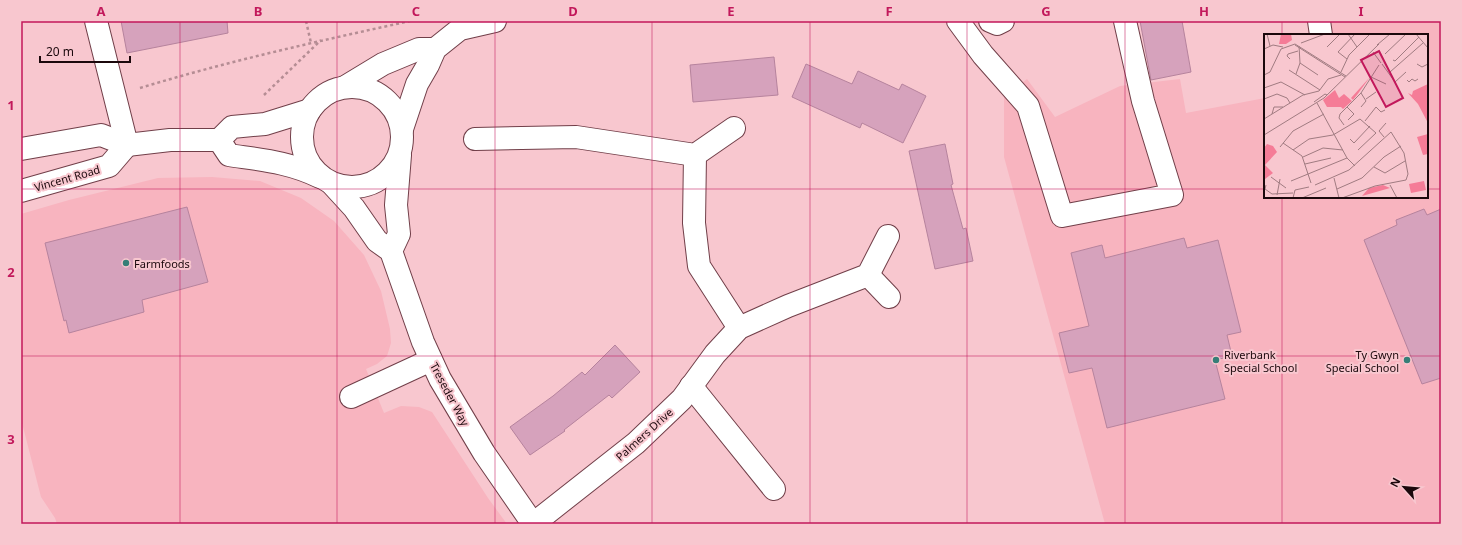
<svg xmlns="http://www.w3.org/2000/svg" width="1462" height="545" viewBox="0 0 1462 545" font-family="'Noto Sans',sans-serif">
  <rect width="100%" height="100%" fill="#f8c7cf"/>
  <g fill="#f8b4bf">
    <polygon points="1310,21 1441,21 1441,524 1105,524 1004,157 1004,97 1027,79 1055,117 1120,86 1180,79 1186,113 1265,98 1265,197 1427,197 1427,35 1312,35"/>
    <polygon points="212,177 260,181 301,198 334,221 364,255 381,291 390,329 391,343 387,356 377,364 366,369 384,413 401,406 419,407 432,412 488,498 507,524 57,524 55,518 41,497 21,419 21,214 69,200 158,178"/>
  </g>
  <g fill="#d6a2bc" stroke="#b6839d">
    <polygon points="121,21 227,21 228,33 127,53"/>
    <polygon points="1140,21 1182,21 1191,72 1151,80"/>
    <polygon points="774,57 778,95 693,102 690,65"/>
    <polygon points="806,64 852,84 858,71 899,90 902,84 926,96 903,143 862,123 860,128 792,97"/>
    <polygon points="945,144 953,184 951,185 963,229 966,228 973,261 935,269 909,151"/>
    <polygon points="187,207 208,282 142,300 144,312 69,333 66,320 64,321 45,243"/>
    <polygon points="1424,209 1427,215 1441,209 1441,378 1422,384 1364,240 1397,225 1396,220"/>
    <polygon points="1184,238 1187,248 1218,240 1241,332 1227,335 1232,356 1215,360 1225,399 1107,428 1092,368 1069,373 1059,333 1089,326 1071,253 1102,245 1105,258"/>
    <polygon points="615,345 640,372 612,398 609,395 564,430 565,431 530,455 510,427 553,396 582,372 585,375"/>
  </g>
  <g fill="none" stroke-linecap="round" stroke-linejoin="round">
    <defs>
      <g id="minor">
        <polyline points="96,21 127,145"/>
        <polyline points="958,21 983,55 1028,106 1062,216 1172,195 1143,101 1125,21"/>
        <polyline points="990,21 997,24 1003,21"/>
        <polyline points="1319,21 1321,35"/>
        <circle cx="352" cy="137" r="50"/>
        <polyline points="345,87 383,64 419,49 435,49"/>
        <polyline points="402,129 417,84 428,65 435,49 460,29 495,21"/>
        <polyline points="475,139 576,137 695,155 734,128"/>
        <path d="M219,140L229,155C262,160 289,162 320,177"/>
        <polyline points="21,149 101,135 127,145 170,140 219,140 232,127 265,124 310,110"/>
        <polyline points="695,155 694,223 699,266 739,328"/>
        <polyline points="332,184 354,208 377,241 391,251 423,342 440,379 484,453 533,524"/>
        <polyline points="21,191 109,166 127,145"/>
        <polyline points="391,251 399,234 396,205 400,155"/>
        <polyline points="868,275 889,297"/>
        <polyline points="691,386 774,489"/>
        <polyline points="351,397 431,360"/>
        <polyline points="533,524 636,443 682,399 715,354 739,328 788,306 868,275 888,236"/>
      </g>
    </defs>
    <use href="#minor" stroke="#713f49" stroke-width="24"/>
    <g stroke="#b58d94" stroke-width="2.5" stroke-dasharray="3 3" stroke-linecap="butt">
      <polyline points="306,21 311,43"/>
      <path d="M140,88C229,61 319,41 410,21"/>
      <polyline points="264,95 321,40"/>
    </g>
    <use href="#minor" stroke="#fff" stroke-width="22"/>
  </g>
  <path fill="none" stroke="#c2185b" stroke-width="1" stroke-opacity="0.55" d="M180,21V524M337,21V524M495,21V524M652,21V524M810,21V524M967,21V524M1125,21V524M1282,21V35M21,189H1265M1427,189H1441M1282,197V524M21,356H1441"/>
  <g fill="#367e77" stroke="#f8c7cf" stroke-width="1.5">
    <circle cx="126" cy="263" r="4"/>
    <circle cx="1216" cy="360" r="4"/>
    <circle cx="1407" cy="360" r="4"/>
  </g>
  <g text-anchor="middle" dominant-baseline="central" stroke-width="4" stroke-linejoin="round" paint-order="stroke">
    <g font-size="11" fill="#1b080c" stroke="#f8c7cf">
      <text transform="translate(67 178) rotate(-16)">Vincent Road</text>
      <text transform="translate(450 394) rotate(62)">Treseder Way</text>
      <text transform="translate(644 434) rotate(-42)">Palmers Drive</text>
    </g>
    <g font-size="11" fill="#1b080c" stroke="#f8c7cf" text-anchor="start">
      <text x="134" y="263">Farmfoods</text>
      <text x="1224" y="354">Riverbank<tspan x="1224" dy="13">Special School</tspan></text>
      <text x="1399" y="354" text-anchor="end">Ty Gwyn<tspan x="1399" dy="13">Special School</tspan></text>
    </g>
  </g>
  <g transform="translate(1264 34)">
    <rect width="164" height="164" fill="#f8c7cf"/>
    <path d="M17,0H27L28,6L22,10H15ZM106,43L93,61L89,66L87,64ZM164,50V89L154,70L144,59L148,61L149,57ZM71,56L75,64L80,60L88,67L79,75L77,73H63L59,66ZM164,100V120L159,121L153,103ZM3,110L9,112L13,118L1,131L9,139L1,145L0,114ZM160,147L162,156L147,159L145,150ZM119,151L126,154L98,162L105,154Z" fill="#f57c97"/>
    <path fill="none" stroke="#a07b81" stroke-width="1" d="M3,0L6,12M84,0L93,13M152,0L164,14M37,9L61,0M31,11L81,43M113,11L126,0M63,13L76,0M0,15L9,11L19,13M109,18L117,29M121,20L142,0M26,25L23,22L24,20L34,17M83,25L74,18L91,0M129,26L131,27L155,3M36,29L54,41M118,30L131,48L142,38M153,30L158,33L164,30M25,36L56,56M77,38L85,21L106,0M126,38L159,9M32,40L36,29L35,12M0,41L6,38L17,15L31,10L82,42M107,43L122,50M143,46L145,48L148,45L151,47L154,45M0,54L17,48L41,61M0,65L13,60L23,64L26,69M102,65L112,58M50,68L61,60L63,61M53,69L83,124L91,132M83,73L90,80L84,86M97,73L102,67L97,59M8,80L10,73H19M0,85L39,61L55,57L64,45L77,41M101,87L112,73L117,78L121,76M80,91L75,84L76,80L97,59L115,31M0,101L60,64L115,10M120,103L115,97L122,89M86,105L90,109L106,92M19,109L38,122L47,149M16,113L29,97L60,80M29,116L45,105L69,101L96,85L112,99L94,116M39,123L59,114L79,116M41,130L67,124M110,133L121,139L141,127M7,143L22,154M70,144L75,164M27,147L83,124M2,151L1,155L8,160L29,159M51,151L85,136L127,98L140,119L144,140L142,146L111,152L78,164M126,151L133,164M73,155L98,144L120,123L137,112M13,161L16,145M29,164L31,156L45,153M38,164L62,154"/>
    <path fill="#c2185b" fill-opacity="0.15" stroke="#c2185b" stroke-width="2" d="M115,17L139,64L122,73L97,26Z"/>
    <rect width="164" height="164" fill="none" stroke="#1b080c" stroke-width="2"/>
  </g>
  <rect width="1462" height="545" fill="none" stroke="#f8c7cf" stroke-width="44"/>
  <g transform="translate(1404 487) rotate(297)" stroke="#f8c7cf" stroke-width="3" paint-order="stroke">
  <path d="M0-3L7 15L0 10L-7 15Z" fill="#1b080c"/>
  <text y="-6" font-size="11" font-weight="bold" text-anchor="middle" fill="#1b080c">N</text>
  </g>
  <path d="M40 56v6h90v-6" fill="none" stroke="#1b080c" stroke-width="2"/>
  <text x="46" y="56" font-size="12" fill="#1b080c" stroke="#f8c7cf" stroke-width="3" paint-order="stroke">20 m</text>
  <rect x="22" y="22" width="1418" height="501" fill="none" stroke="#c2185b" stroke-width="1.5"/>
  <g font-size="13" text-anchor="middle" font-weight="bold" fill="#c2185b">
    <text x="101" y="16">A</text>
    <text x="258" y="16">B</text>
    <text x="416" y="16">C</text>
    <text x="573" y="16">D</text>
    <text x="731" y="16">E</text>
    <text x="889" y="16">F</text>
    <text x="1046" y="16">G</text>
    <text x="1204" y="16">H</text>
    <text x="1361" y="16">I</text>
    <text x="11" y="110">1</text>
    <text x="11" y="277">2</text>
    <text x="11" y="444">3</text>
  </g>
</svg>
